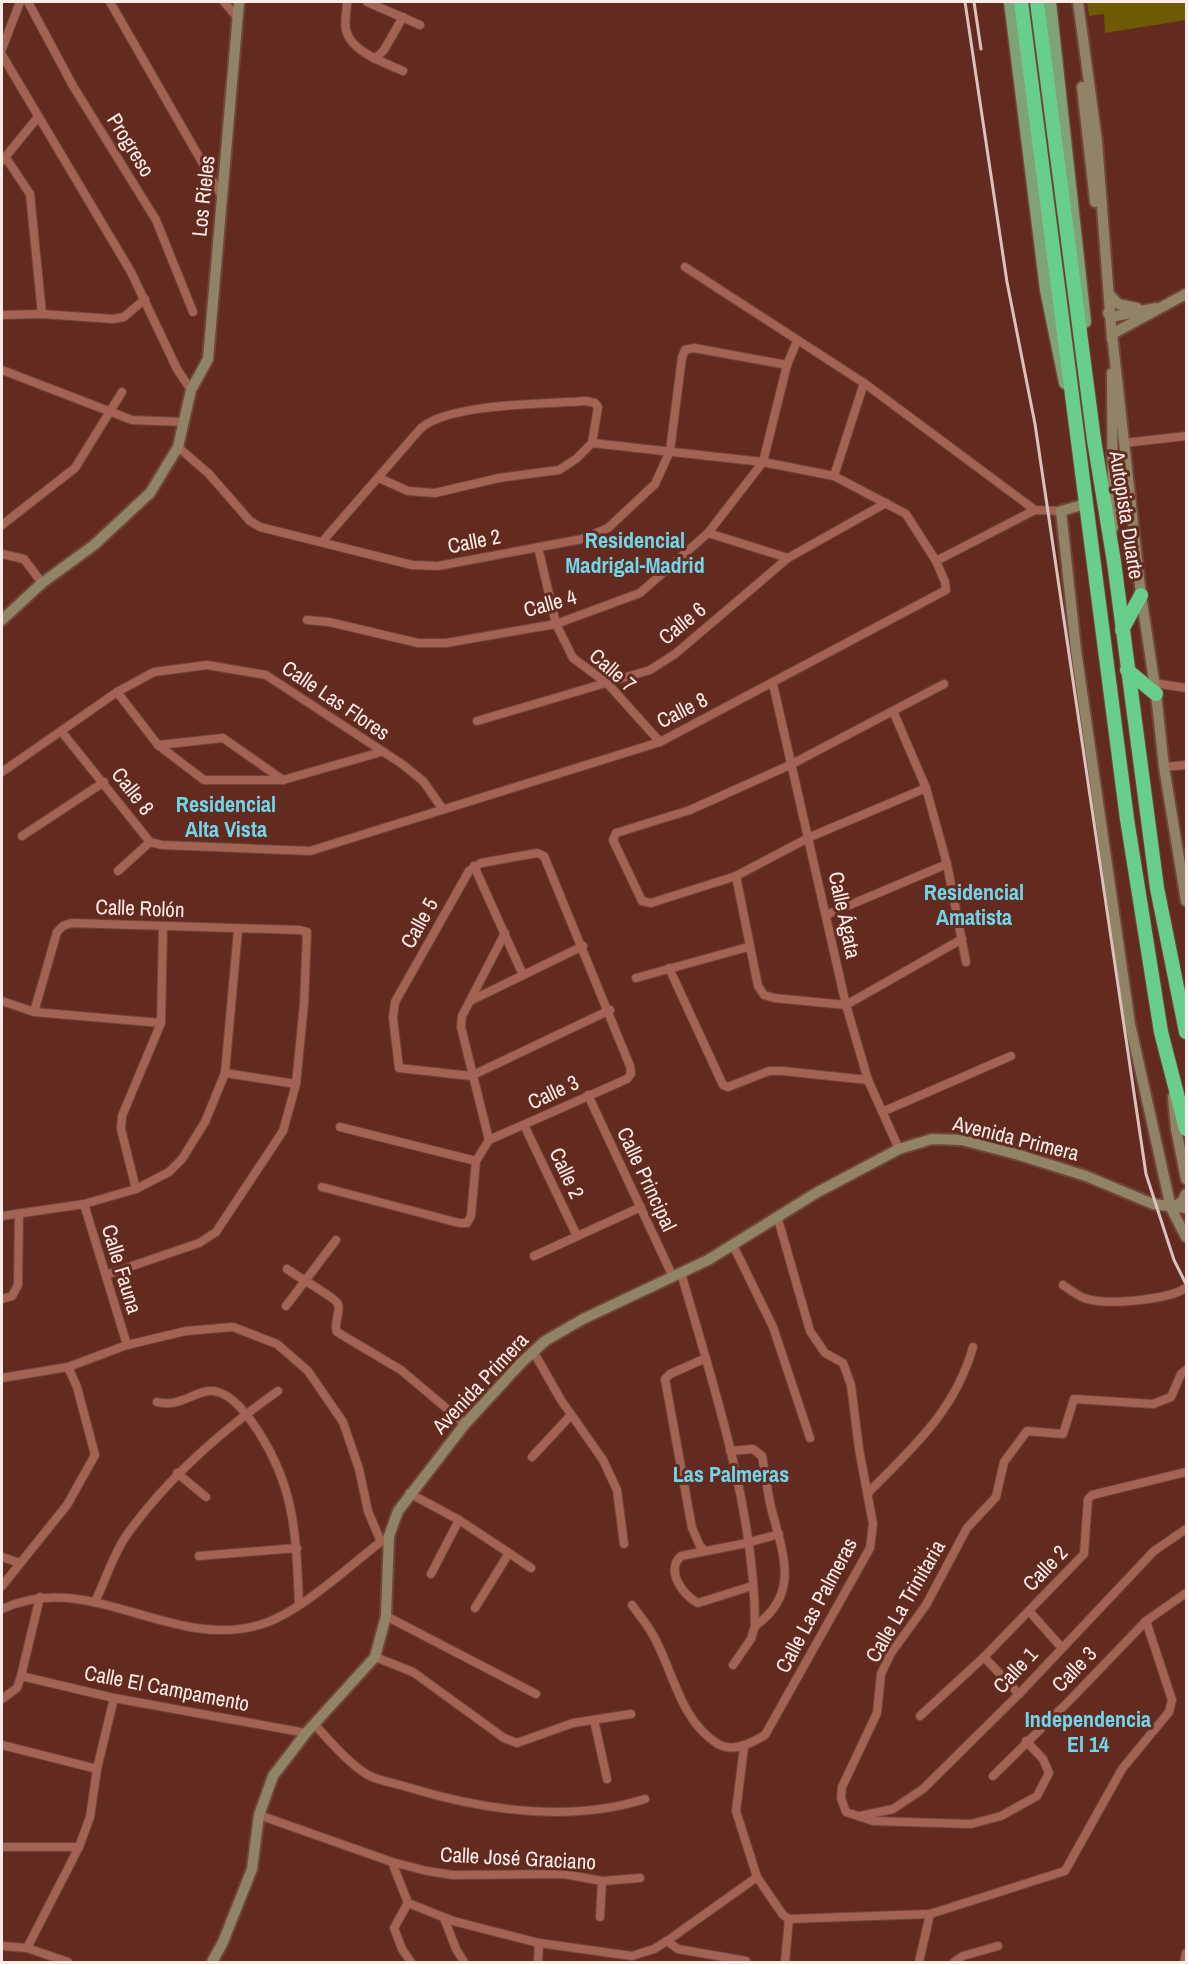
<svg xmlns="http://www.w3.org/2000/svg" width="1188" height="1964" viewBox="0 0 1188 1964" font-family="'Archivo Narrow',sans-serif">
  <rect width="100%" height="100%" fill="#632b1f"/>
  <polygon fill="#6e5a05" points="1087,2 1186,2 1186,20 1105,33 1104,14 1089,16"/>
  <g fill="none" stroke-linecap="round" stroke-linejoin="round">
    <defs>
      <g id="street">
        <polyline points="28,2 73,86 156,220 193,312"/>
        <polyline points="110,2 221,195"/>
        <polyline points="224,2 236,16"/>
        <path d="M347,2C347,11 344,21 346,30C351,52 385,63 403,71"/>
        <polyline points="367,2 420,25"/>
        <polyline points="2,49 20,2"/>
        <polyline points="2,55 131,272 177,369 191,390"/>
        <polyline points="375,59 384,50 403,17"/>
        <polyline points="6,158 30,194 42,314"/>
        <polyline points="2,161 38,117"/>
        <polyline points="685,267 864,383 1035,510 1061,511"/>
        <polyline points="2,315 42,314 113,319 124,317 145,299"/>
        <polyline points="2,370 132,420 184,422"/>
        <polyline points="1124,443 1186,436"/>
        <polyline points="178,447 209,474 250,521 260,527 412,565 438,566 582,539 608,528 655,484 670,451 682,357 685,350 694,348 787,365"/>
        <polyline points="834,476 864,383"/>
        <polyline points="2,525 75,468 122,392"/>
        <polyline points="708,533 788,558"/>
        <path d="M322,542L421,428C450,403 546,404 586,401L595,403L598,407L592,443L576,459L559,470L499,478L435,493L408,491L379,478"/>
        <polyline points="538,547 556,624 573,658 608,684 660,742"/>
        <polyline points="2,554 24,559 42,583"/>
        <polyline points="936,561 1035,510"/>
        <polyline points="307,620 329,622 418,643 446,643 556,624 640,593 708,533 763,462 787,365 797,341"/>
        <polyline points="1154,683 1186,688"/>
        <polyline points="773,684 846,1005 868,1080 899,1149"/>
        <polyline points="117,692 158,745 204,780 283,780 381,752"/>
        <polyline points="893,711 926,788 947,864 966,962"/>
        <polyline points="477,721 650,670 675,654 788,558 886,503"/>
        <polyline points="61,731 150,842 162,845 310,851 660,742 946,590 945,582 936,561 906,514 834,476 763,462 592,443"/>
        <polyline points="158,745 223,738 283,780"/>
        <polyline points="1164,767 1186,765"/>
        <polyline points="2,772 117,692 154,672 207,665 266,675 402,764 423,781 442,808"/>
        <polyline points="926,788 810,837 736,876 651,903 642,901 613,840 616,833 690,810 792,764 944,684"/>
        <polyline points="22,836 104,782"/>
        <polyline points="474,866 523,975"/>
        <polyline points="118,871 150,842"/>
        <polyline points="736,876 758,986 764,995 774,998 846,1005 962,939"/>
        <polyline points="826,915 947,864"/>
        <polyline points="669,968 723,1085 728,1087 769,1071 783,1071 868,1080"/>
        <polyline points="636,978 748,947"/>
        <polyline points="472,1000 583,946"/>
        <polyline points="2,1001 34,1012 161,1023"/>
        <polyline points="34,1012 57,932 63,926 71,923 299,930 307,932 304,1004 296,1084 283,1131 216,1232 199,1243 106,1275"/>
        <polyline points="225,1073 296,1084"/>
        <polyline points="588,1095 673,1277"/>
        <polyline points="882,1112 1011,1056"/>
        <polyline points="524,1125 577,1236"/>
        <polyline points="340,1127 476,1161"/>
        <polyline points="489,1140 627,1079 631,1074 630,1066 544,856 537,853 481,863 469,871 395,1002 393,1018 399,1068 471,1076 610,1010"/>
        <polyline points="322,1187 459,1223 467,1223 471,1216 476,1161 489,1140 461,1027 462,1016 505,933"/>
        <polyline points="136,1189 121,1129 122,1116 161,1023 163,928"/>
        <polyline points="84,1204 127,1345"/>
        <polyline points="2,1216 84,1204 136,1189 169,1172 182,1159 205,1122 225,1073 238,930"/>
        <polyline points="733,1245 773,1327 810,1438"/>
        <polyline points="534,1256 641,1207"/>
        <path d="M287,1269C296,1276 336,1298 338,1304C341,1313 333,1323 337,1332L401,1370L465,1424"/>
        <path d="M681,1273C713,1384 755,1510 755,1626L751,1639L733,1665"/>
        <path d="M1063,1285C1069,1289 1076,1295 1084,1298C1105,1306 1167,1300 1186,1288"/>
        <polyline points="2,1299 12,1296 18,1285 19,1214"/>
        <polyline points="286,1306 336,1240"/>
        <polyline points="533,1351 561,1400 603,1460 617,1490 624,1544"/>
        <polyline points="2,1378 68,1367 127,1345 186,1331 233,1327 277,1344 308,1371 343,1422 359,1469 368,1511 381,1542"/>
        <path d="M157,1402C182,1409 198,1386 218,1392C232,1396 243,1410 252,1422C295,1483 296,1532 299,1605"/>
        <path d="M730,1451L753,1449L762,1456C765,1472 767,1487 770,1503C781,1550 803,1592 755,1626"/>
        <polyline points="532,1457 571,1415"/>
        <polyline points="177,1473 206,1497"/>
        <polyline points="409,1493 459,1520 509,1553 475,1608"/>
        <path d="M868,1493C913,1447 955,1411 973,1347"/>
        <polyline points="705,1551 700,1546 692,1528 665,1379 670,1374 706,1358"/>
        <polyline points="509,1553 531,1568"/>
        <polyline points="199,1556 297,1548"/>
        <polyline points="2,1557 20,1563"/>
        <polyline points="431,1574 459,1520"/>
        <polyline points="2,1586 67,1505 95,1455 77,1387 68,1367"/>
        <path d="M752,1586L698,1603C683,1595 665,1571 681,1556L747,1543L779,1534"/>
        <path d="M95,1602C105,1581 113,1555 126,1536C167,1478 221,1431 278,1391"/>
        <path d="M632,1605C639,1615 647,1624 653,1635C673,1670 680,1721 718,1744C733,1753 752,1743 765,1735L870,1548L873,1524L859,1449L851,1385L843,1363L825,1353L810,1331L778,1219"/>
        <path d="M2,1609C88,1568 171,1651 259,1625C299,1614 349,1566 383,1540"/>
        <polyline points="1029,1611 1062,1648"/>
        <polyline points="386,1616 536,1694"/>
        <polyline points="375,1657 413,1672 504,1738 517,1743 573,1723 631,1714"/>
        <polyline points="984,1657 1019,1694"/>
        <polyline points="21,1676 114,1698 306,1733"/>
        <polyline points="2,1699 17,1688 21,1676 40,1597"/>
        <polyline points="920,1716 984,1657 1084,1554 1088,1499 1092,1495 1186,1472"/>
        <polyline points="594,1720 607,1779"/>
        <path d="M315,1725C330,1741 348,1763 368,1775C379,1781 395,1783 407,1787C482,1810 569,1823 645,1799"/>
        <polyline points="1026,1741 1043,1759 1049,1773 1037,1796 1001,1816 971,1824 873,1821 846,1812 841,1798 842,1787 877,1713 881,1674 891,1653 926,1605 967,1528 996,1497 1004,1462 1027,1431 1063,1434 1074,1399 1153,1404 1171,1397 1181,1374 1186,1370"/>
        <polyline points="2,1745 97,1769"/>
        <polyline points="993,1776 1071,1699 1146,1621 1186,1593"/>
        <polyline points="259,1815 392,1862 427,1871 453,1875 564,1874 602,1881 640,1878"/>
        <polyline points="860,1816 893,1809 923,1789 1019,1694 1154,1551 1186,1529"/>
        <polyline points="2,1847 79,1847"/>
        <polyline points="392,1862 408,1903 453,1921 539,1943 632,1956 654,1949 667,1941 757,1877 736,1811 744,1747"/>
        <polyline points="757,1877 783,1915 789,1919 930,1914"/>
        <polyline points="408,1903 394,1928 402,1949 411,1962"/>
        <polyline points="600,1917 602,1881"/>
        <polyline points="444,1918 456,1949 464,1962"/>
        <polyline points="667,1941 678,1949 746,1961"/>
        <polyline points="2,1946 27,1948 68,1962"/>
        <polyline points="27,1948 79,1847 90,1817 97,1769 114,1698"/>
        <polyline points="538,1962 539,1943"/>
        <polyline points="785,1962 789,1919"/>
        <polyline points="919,1962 930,1914 1065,1871 1122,1769 1169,1712 1172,1700 1146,1621"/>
        <polyline points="954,1962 963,1956 998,1946"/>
        <polyline points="1184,1962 1186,1953"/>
      </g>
      <g id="secondary">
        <polyline points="1078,2 1097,141 1112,339"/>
        <polyline points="1082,87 1095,202"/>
        <polyline points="1109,294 1118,304 1137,308"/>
        <polyline points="1108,313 1111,317 1156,308"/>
        <polyline points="1112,334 1141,595 1156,694 1164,767 1186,901"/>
        <polyline points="1112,334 1186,294"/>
        <polyline points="1112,373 1113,528"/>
        <polyline points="1086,504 1061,511 1076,650 1130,1024 1171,1208 1186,1237"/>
        <polyline points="2,620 42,583 94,545 150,493 178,447 191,390 208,359 239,2"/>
        <polyline points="1173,1097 1176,1129 1186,1179"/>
        <polyline points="1171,1208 1182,1202 1186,1194"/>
        <polyline points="212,1962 223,1942 252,1869 259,1815 273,1776 306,1733 375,1657 386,1616 389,1536 398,1511 465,1424 521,1363 545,1341 583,1319 708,1260 816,1193 899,1149 932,1139 962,1140 1019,1155 1086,1176 1153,1204 1186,1208"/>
      </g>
      <g id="primary">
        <polyline points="1010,2 1046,290 1065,383"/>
        <polyline points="1050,2 1085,322"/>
      </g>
      <g id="highway">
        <polyline points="1021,2 1127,819 1161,1032 1186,1129"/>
        <polyline points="1037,2 1094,440 1114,562 1157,888 1186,1032"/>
        <polyline points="1122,630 1141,595"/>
        <polyline points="1127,670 1156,694"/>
      </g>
    </defs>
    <use href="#street" stroke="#71453c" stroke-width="10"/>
    <use href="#secondary" stroke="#71453c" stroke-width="14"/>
    <use href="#primary" stroke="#71453c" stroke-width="15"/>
    <use href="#highway" stroke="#71453c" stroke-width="16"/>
    <use href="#street" stroke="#a26355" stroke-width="8"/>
    <use href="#secondary" stroke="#918366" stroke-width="10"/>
    <use href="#primary" stroke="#7fa376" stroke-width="12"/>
    <use href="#highway" stroke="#68ce8c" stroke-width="14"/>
    <g stroke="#dac2bd" stroke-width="3">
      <polyline points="965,2 1007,282 1035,424 1146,1174 1174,1260 1186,1284"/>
      <polyline points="974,2 981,49"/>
    </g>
  </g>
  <g text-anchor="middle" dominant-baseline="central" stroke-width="6" stroke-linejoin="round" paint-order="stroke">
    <g font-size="21" fill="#fbece9" stroke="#632b1f">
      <text transform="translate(131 145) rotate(58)">Progreso</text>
      <text transform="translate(203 196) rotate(-84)">Los Rieles</text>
      <text transform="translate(1127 515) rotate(81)">Autopista Duarte</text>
      <text transform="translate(474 541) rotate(-11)">Calle 2</text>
      <text transform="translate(550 603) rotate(-15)">Calle 4</text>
      <text transform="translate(682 623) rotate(-39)">Calle 6</text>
      <text transform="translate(613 670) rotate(41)">Calle 7</text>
      <text transform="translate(336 700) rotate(34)">Calle Las Flores</text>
      <text transform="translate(682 710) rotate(-27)">Calle 8</text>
      <text transform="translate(133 791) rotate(52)">Calle 8</text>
      <text transform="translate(140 908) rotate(2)">Calle Rolón</text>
      <text transform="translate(845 915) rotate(78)">Calle Ágata</text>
      <text transform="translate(419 923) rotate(-61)">Calle 5</text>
      <text transform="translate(553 1092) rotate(-25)">Calle 3</text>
      <text transform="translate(1016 1138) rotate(14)">Avenida Primera</text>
      <text transform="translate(567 1173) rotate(65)">Calle 2</text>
      <text transform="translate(647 1179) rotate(65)">Calle Principal</text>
      <text transform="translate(122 1269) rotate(73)">Calle Fauna</text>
      <text transform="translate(480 1383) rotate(-47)">Avenida Primera</text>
      <text transform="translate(1045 1568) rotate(-46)">Calle 2</text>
      <text transform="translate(905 1601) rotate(-60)">Calle La Trinitaria</text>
      <text transform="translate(816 1605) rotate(-62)">Calle Las Palmeras</text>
      <text transform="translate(1074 1669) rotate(-46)">Calle 3</text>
      <text transform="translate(1015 1670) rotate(-47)">Calle 1</text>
      <text transform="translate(167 1688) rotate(11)">Calle El Campamento</text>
      <text transform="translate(518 1858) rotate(3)">Calle José Graciano</text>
    </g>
    <g font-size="22" font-weight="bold" fill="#70d6ec" stroke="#632b1f">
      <text x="635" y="540">Residencial<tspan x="635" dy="25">Madrigal-Madrid</tspan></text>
      <text x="226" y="804">Residencial<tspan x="226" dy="25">Alta Vista</tspan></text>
      <text x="974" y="892">Residencial<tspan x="974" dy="25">Amatista</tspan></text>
      <text x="731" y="1474">Las Palmeras</text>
      <text x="1088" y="1719">Independencia<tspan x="1088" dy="25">El 14</tspan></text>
    </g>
  </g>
  <rect width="1188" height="1964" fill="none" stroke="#fbece9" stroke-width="6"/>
</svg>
